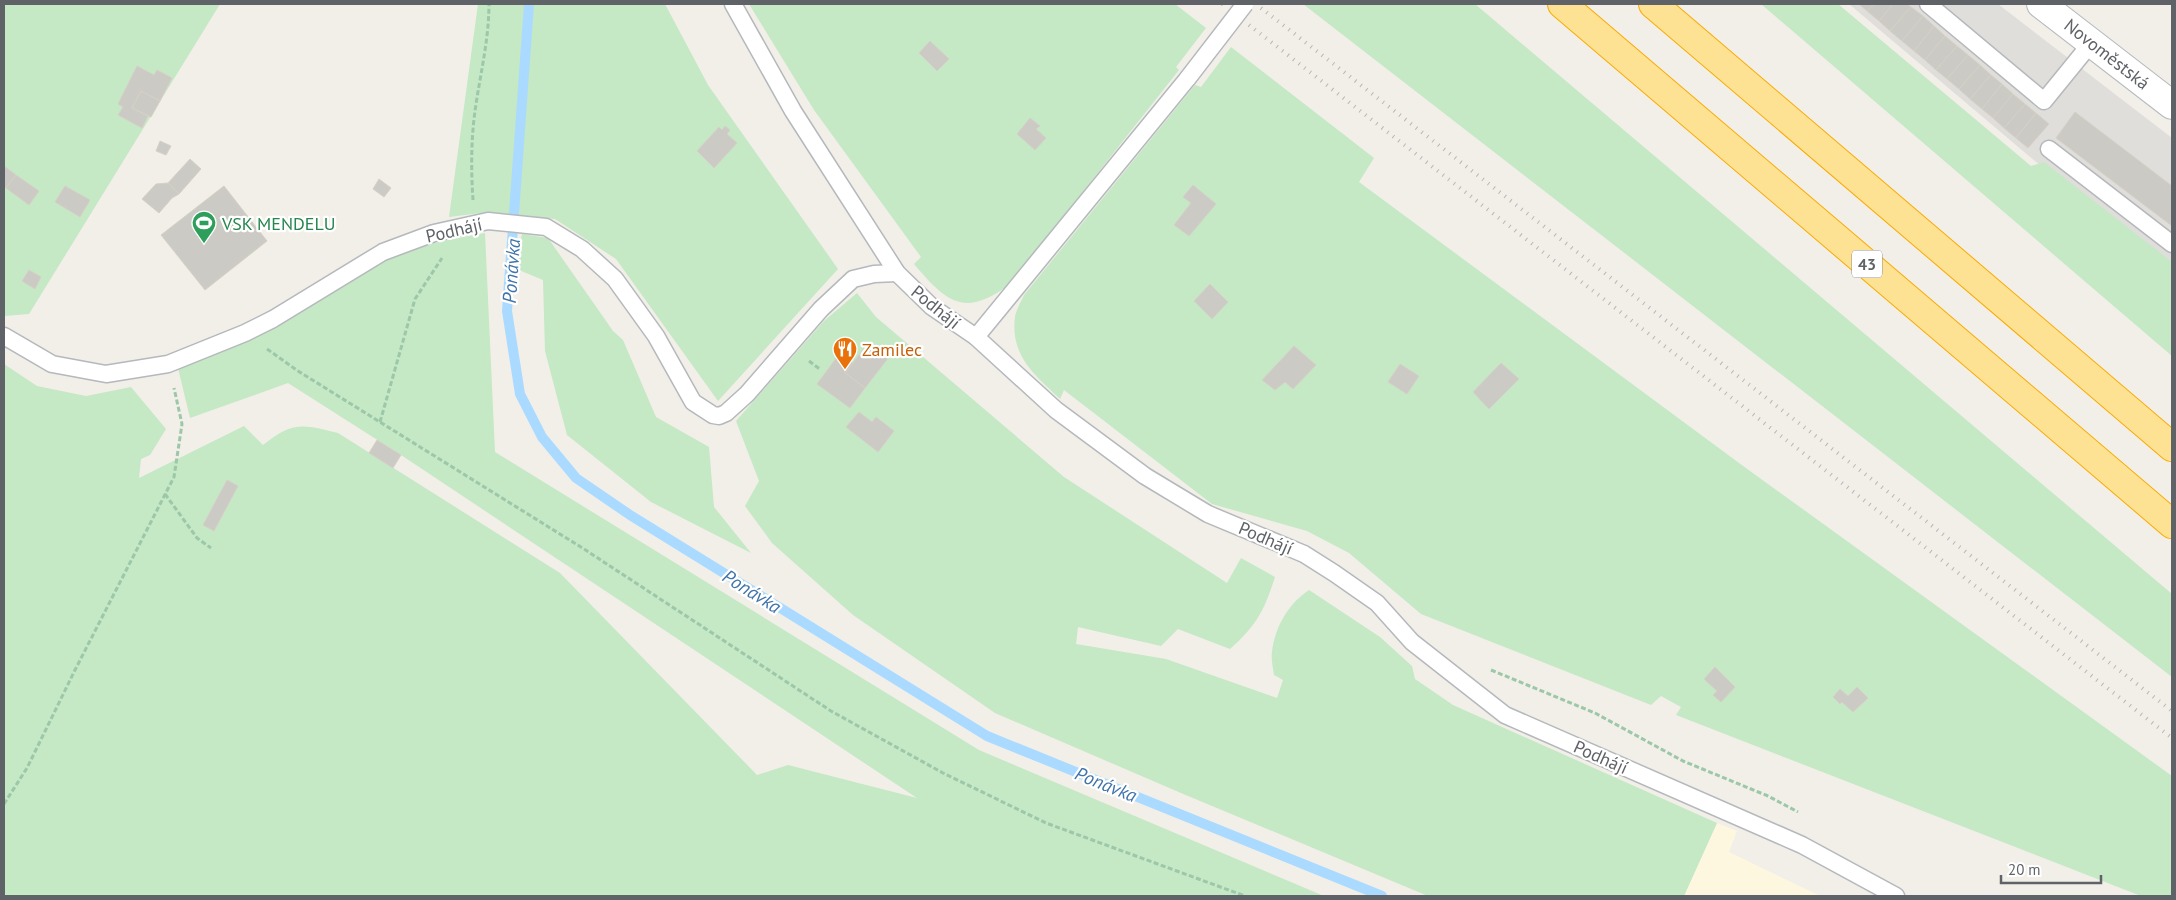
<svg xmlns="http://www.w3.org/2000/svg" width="2176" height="900" viewBox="0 0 2176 900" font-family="'PT Sans',sans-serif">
  <rect width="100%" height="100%" fill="#f1efe8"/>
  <polygon fill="#fef7e0" points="1717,823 1737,831 1729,852 1820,896 1684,896"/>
  <polygon fill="#e0deda" points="1849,4 1998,4 2172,138 2172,265 2035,161"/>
  <g fill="#c5e8c5">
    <polygon points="4,4 220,4 29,314 4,316"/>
    <polygon points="478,4 665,4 708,85 838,269 718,401 616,259 555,219 489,212 449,217"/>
    <path d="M749,4H1175L1206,28L1176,67L1179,70L1010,284C965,318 947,303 914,264L921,257L814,110Z"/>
    <polygon points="1303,4 1475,4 2172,594 2172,677"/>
    <polygon points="1761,4 1838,4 2031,166 2044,162 2172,262 2172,356"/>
    <path d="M1231,47L1374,158L1359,182L1739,463L2172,776V896H2141L1676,715L1681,707L1661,696L1651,705L1421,614L1349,553L1307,531L1212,504L1064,390L1060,399C1035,375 1010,356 1015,317C1016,310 1021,302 1024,295L1195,85L1201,87Z"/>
    <path d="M485,233L495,452L979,750L1324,896H4V364L37,386L86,396L131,387L166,429L150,455L141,459L139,478L244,426L263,445C292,421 303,424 338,433L560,573L757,775L788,765L917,798L401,455L288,383L190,418L178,368L289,320L328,293L386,259L441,241Z"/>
    <polygon points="522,234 548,238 613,331 623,340 656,417 709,447 714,507 751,553 651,502 567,435 545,351 543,280 514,268"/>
    <path d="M857,293L876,317L1064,477L1227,583L1241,558L1275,577C1264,611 1257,625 1230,649L1178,629L1161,646L1078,627L1076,644L1166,659L1277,698L1283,680L1274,675C1273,668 1271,659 1272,652C1275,627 1288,604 1309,590L1380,637L1412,666L1415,679L1453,705L1717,823L1684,896H1428L1181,793L995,713L853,615L772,543L745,506L759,481L736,421L824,321Z"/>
  </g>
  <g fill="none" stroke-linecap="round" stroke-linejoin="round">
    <polyline stroke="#aadaff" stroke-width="10" points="529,4 507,311 520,394 542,437 576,478 630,515 987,736 1382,896"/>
  </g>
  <g fill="#cccac5" stroke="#d6d1c6">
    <polygon points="1859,4 1874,4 1867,11"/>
    <polygon points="1874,4 1893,4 1879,21 1867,11"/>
    <polygon points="1893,4 1907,4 1911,7 1890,31 1879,21"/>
    <polygon points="1911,7 1923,16 1902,41 1890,31"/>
    <polygon points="1923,16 1934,26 1914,51 1902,41"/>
    <polygon points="1934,26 1945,36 1925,60 1914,51"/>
    <polygon points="1945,36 1957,46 1936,70 1925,60"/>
    <polygon points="930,41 949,59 937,71 919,53"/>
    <polygon points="1957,46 1968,55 1947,79 1936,70"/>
    <polygon points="1968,55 1980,65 1959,89 1947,79"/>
    <polygon points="1980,65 1991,75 1970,99 1959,89"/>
    <polygon points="137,66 154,75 157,70 172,78 160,101 141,91 132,108 148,116 142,128 118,115 123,107 118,104"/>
    <polygon points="1991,75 2002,84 1982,109 1970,99"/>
    <polygon points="2002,84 2013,94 1993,118 1982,109"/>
    <polygon points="141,91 160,101 151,117 132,108"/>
    <polygon points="2013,94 2025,104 2004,128 1993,118"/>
    <polygon points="2025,104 2036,113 2016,138 2004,128"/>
    <polygon points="2075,112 2172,186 2172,226 2056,138"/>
    <polygon points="2036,113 2049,124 2028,148 2016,138"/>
    <polygon points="1030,118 1040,126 1036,129 1046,138 1035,150 1017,134"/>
    <polygon points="725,126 730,130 727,134 737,143 714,168 697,151 719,127 722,130"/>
    <polygon points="160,141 171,146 166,155 156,151"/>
    <polygon points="190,159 201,169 179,194 168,183"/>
    <polygon points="4,166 16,175 6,188 4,186"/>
    <polygon points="16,175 39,191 29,205 6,188"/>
    <polygon points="379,179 391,188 384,197 373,189"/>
    <polygon points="168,183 179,194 172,198 159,213 142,199 156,184"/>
    <polygon points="1193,185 1216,204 1189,236 1174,225 1191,203 1183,197"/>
    <polygon points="65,186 90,200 80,217 55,202"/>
    <polygon points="224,186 267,241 205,290 161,235"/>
    <polygon points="29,270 41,277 35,289 22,281"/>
    <polygon points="1210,284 1228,302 1212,319 1194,301"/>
    <polygon points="869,342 889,357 865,388 845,373"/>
    <polygon points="1294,346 1316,365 1293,389 1285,382 1275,390 1262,380"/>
    <polygon points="840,353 853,363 845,373 865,388 850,408 817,384"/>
    <polygon points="1501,363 1519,379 1489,409 1473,392"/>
    <polygon points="1400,364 1419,376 1407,394 1388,382"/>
    <polygon points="859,412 872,422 876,417 894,431 878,452 846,427"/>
    <polygon points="377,440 401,455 393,468 369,453"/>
    <polygon points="227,480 238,486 214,531 203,525"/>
    <polygon points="1715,667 1735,687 1721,702 1713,695 1717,691 1704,679"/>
    <polygon points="1857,687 1868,698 1853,712 1842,702 1840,704 1833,697 1840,689 1848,696"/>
  </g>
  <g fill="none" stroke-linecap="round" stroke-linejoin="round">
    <defs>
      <g id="lane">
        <polyline points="733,4 793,111 897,273 932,307 976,337 1056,410 1145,476 1208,514 1304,554 1334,573 1377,603 1412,642 1505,715 1802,845 1896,896"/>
        <polyline points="1928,4 2044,101 2092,42"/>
        <polyline points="2049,149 2172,244"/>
        <polyline points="4,336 52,364 106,374 168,364 245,333 273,319 383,252 434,233 488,221 546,227 582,249 615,279 656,336 693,402 713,415 719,416 726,413 747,394 821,309 853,279 874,274 897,273"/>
        <polyline points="976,337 1188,78"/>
      </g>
      <polyline id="secondary" points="2041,4 2172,105"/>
      <g id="highway">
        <polyline points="1562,4 2172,524"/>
        <polyline points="1653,4 2172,447"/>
      </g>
    </defs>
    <use href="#lane" stroke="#b5b8bc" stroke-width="19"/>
    <use href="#secondary" stroke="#b6babf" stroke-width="30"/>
    <use href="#highway" stroke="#f9ab00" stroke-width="30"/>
    <g stroke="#9cc7a9" stroke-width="3" stroke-dasharray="5 2.5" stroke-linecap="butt">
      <path d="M473,200C471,171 471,140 475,111C480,75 489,40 489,4"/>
      <polyline points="267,349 298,371 584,549 831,711 943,773 1046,823 1245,896"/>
      <polyline points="809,361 821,370"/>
      <polyline points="380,422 415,299 442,258"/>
      <polyline points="165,494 197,538 211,548"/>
      <polyline points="1491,670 1595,713 1683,761 1768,796 1798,812"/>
      <polyline points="4,804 27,768 76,668 174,477 182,424 174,388"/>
    </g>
    <use href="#lane" stroke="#fff" stroke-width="16"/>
    <use href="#secondary" stroke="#fff" stroke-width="28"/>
    <use href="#highway" stroke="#fde293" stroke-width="28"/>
    <g stroke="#b6b7b8" stroke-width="4" stroke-dasharray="1 6" stroke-linecap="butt">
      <polyline points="1222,4 1224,5"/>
      <polyline points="1261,8 2172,711"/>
      <polyline points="1249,25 2172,738"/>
    </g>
    <defs>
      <polyline id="lane-bridge" points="1188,78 1245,4"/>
    </defs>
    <use href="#lane-bridge" stroke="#b5b8bc" stroke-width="19" stroke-linecap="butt"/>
    <use href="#lane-bridge" stroke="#fff" stroke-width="16"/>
  </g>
  <defs>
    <symbol id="stadium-pin" viewBox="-11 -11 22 30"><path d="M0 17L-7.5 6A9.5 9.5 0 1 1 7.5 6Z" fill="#2e9e5b" stroke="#fff"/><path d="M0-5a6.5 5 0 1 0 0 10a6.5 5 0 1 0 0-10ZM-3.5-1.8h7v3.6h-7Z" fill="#fff"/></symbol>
    <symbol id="restaurant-pin" viewBox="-11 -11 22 30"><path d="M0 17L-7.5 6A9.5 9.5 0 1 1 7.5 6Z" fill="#e8710a" stroke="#fff"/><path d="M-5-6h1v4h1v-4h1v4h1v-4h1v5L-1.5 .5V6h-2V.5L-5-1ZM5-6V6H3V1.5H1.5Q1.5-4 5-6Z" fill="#fff"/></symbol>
  </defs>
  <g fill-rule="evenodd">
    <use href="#stadium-pin" x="190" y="209" width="28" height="38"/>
    <use href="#restaurant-pin" x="831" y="335" width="28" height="38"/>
  </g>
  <g text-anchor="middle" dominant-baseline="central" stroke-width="4.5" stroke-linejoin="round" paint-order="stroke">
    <rect fill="#fff" stroke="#8f9295" stroke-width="1" x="1852" y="250.5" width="30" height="27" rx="4"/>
    <g font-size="16" font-weight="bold" fill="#5f6368">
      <text x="1867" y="264">43</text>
    </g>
    <g font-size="18" fill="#5f6368" stroke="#fff">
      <text transform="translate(2107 54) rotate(38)">Novoměstská</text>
      <text transform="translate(454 230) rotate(-13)">Podhájí</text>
      <text transform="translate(936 307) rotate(39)">Podhájí</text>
      <text transform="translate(1266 538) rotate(23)">Podhájí</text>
      <text transform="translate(1601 757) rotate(24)">Podhájí</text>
    </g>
    <g font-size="18" fill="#27864d" stroke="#fff" text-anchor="start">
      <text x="222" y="223">VSK MENDELU</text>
    </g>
    <g font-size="18" fill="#c56008" stroke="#fff" text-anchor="start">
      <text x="862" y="349">Zamilec</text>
    </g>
    <g font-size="19" font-style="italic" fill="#4174aa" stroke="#fff">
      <text transform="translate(511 271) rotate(-86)">Ponávka</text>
      <text transform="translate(752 591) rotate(32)">Ponávka</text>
      <text transform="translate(1106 784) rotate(22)">Ponávka</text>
    </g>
  </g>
  <rect width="2176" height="900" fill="none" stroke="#5f6368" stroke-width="10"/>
  <path d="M2001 875v8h100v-8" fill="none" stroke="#5f6368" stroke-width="2.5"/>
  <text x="2008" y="875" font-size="15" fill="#5f6368" stroke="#ffffff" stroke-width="4" paint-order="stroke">20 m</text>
</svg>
